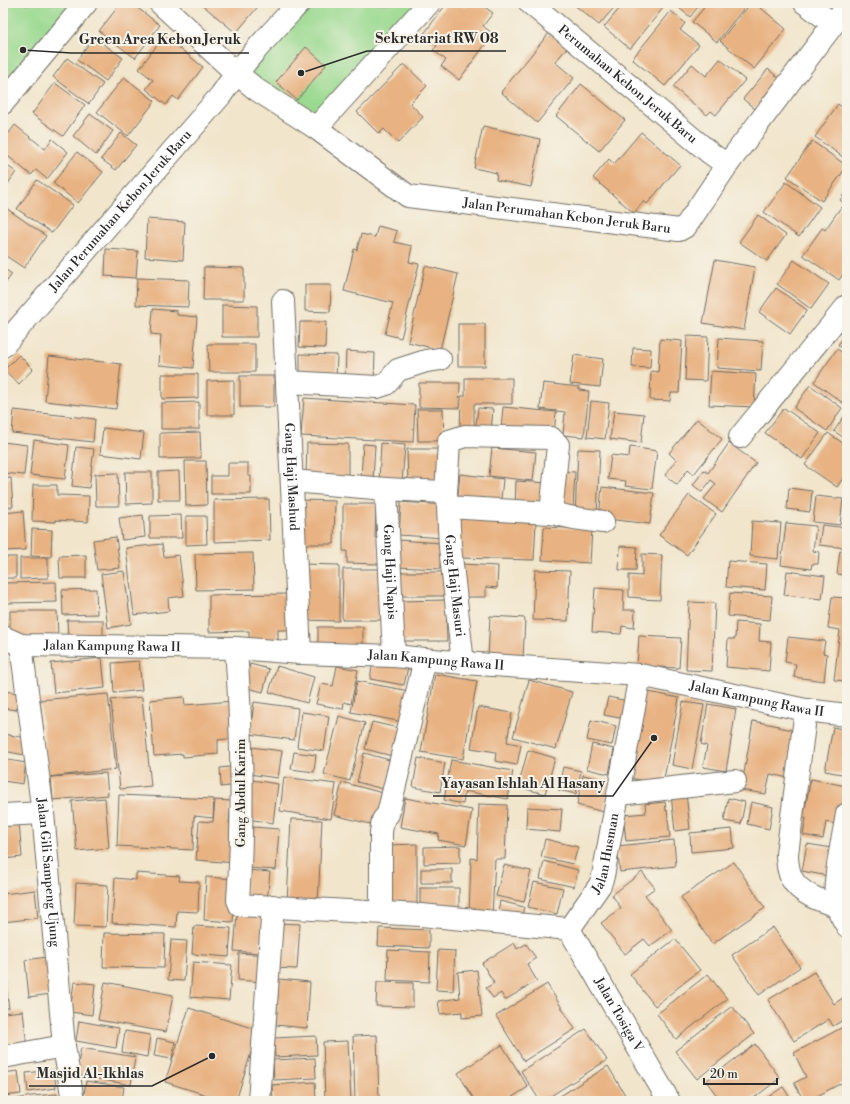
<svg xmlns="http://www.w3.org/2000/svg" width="850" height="1104" viewBox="0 0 850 1104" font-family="'Libre Bodoni',serif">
  <rect width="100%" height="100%" fill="#f7f3e8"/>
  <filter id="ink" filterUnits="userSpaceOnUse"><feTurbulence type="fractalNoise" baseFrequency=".025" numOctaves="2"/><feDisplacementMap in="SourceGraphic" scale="8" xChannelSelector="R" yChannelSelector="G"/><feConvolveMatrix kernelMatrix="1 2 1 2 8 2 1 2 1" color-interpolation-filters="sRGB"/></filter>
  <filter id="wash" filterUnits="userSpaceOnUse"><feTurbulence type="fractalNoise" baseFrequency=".012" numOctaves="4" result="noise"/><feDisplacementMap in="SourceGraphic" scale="16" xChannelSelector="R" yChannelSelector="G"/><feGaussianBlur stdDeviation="0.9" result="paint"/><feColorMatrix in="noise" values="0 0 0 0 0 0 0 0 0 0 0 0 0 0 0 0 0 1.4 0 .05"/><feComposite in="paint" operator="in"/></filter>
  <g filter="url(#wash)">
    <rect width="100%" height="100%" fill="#f1e5cb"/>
    <g fill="#9ad98f" stroke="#62825d">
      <polygon points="3,3 84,3 3,97"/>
      <polygon points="300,3 420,3 317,125 236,73"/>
    </g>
    <g id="blocks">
      <g fill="#e8b282">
        <polygon points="121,3 131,3 160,25 135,58 99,31"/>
        <polygon points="200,3 261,3 236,33"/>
        <polygon points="447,3 459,3 465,8 469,3 479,3 493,13 483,26 493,34 459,80 441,66 446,60 433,50 437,46 423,35"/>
        <polygon points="572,3 618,3 599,25"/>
        <polygon points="624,3 657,3 663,8 630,49 604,27"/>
        <polygon points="673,3 701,3 690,17"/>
        <polygon points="708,3 748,3 717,42 692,22"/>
        <polygon points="751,3 755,3 786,29 754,69 720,41"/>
        <polygon points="671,11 685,23 680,30 699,45 665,86 632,59"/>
        <polygon points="549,33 567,48 555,62 574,78 537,123 501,92"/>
        <polygon points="164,36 203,67 178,100 173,96 166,105 146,89 153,80 139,69"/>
        <polygon points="94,37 123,58 106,81 77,60"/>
        <polygon points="306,47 326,65 297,100 276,82"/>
        <polygon points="67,58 103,84 89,104 53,77"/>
        <polygon points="720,59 745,80 716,115 711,111 707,115 673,87 692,64 706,76"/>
        <polygon points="404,64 427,86 410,103 423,117 398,143 384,129 379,134 357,112"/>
        <polygon points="768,69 780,79 755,109 743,99"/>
        <polygon points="124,77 155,101 128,136 97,112"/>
        <polygon points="55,83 85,105 63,136 32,114"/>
        <polygon points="581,84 625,120 599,151 556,116"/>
        <polygon points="838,104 847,111 847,160 815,137"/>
        <polygon points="90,114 113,131 96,155 73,136"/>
        <polygon points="15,125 45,149 52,139 68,152 47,179 36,170 31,175 3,152 3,141"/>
        <polygon points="483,126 540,139 531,187 496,180 497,173 474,168"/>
        <polygon points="641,132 680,165 647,204 644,201 634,213 593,178 609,159 614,164"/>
        <polygon points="121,133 136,145 116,170 101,159"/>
        <polygon points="812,141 847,166 822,201 787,177"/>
        <polygon points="77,152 103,172 78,203 53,183"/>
        <polygon points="3,163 16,172 3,191"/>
        <polygon points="37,180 73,205 52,233 17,209"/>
        <polygon points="786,182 820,207 799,237 764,212"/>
        <polygon points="847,190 847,206 840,200"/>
        <polygon points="841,207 847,211 847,269 839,280 803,255 822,228 825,230"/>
        <polygon points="6,208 46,236 24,268 3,254 3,212"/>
        <polygon points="758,215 786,235 767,261 739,242"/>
        <polygon points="147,219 185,222 183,260 145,257"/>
        <polygon points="378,226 397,231 394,242 412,246 409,262 419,264 401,338 385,334 393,303 344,291 354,249 357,250 361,234 375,237"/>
        <polygon points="106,249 138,251 136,278 105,276"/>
        <polygon points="715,260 755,267 744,330 703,323"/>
        <polygon points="794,260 829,284 811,309 777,284"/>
        <polygon points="425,266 458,274 440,350 408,342"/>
        <polygon points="204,267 244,268 244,300 203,300"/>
        <polygon points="3,268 12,274 3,287"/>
        <polygon points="137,278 189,280 188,307 136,305"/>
        <polygon points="305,285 331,285 330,312 305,311"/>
        <polygon points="776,288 807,310 790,334 759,312"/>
        <polygon points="222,305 257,306 257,337 222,337"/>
        <polygon points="153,309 177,311 177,315 197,317 193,368 159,365 161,335 151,334"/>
        <polygon points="300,322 326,322 325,348 299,347"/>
        <rect x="458" y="324" width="27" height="42"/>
        <polygon points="847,332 847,351 838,345"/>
        <polygon points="687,336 708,337 706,381 685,380"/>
        <polygon points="719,338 763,341 761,371 717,368"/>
        <polygon points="660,339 682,341 679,393 671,393 670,401 650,400 651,371 658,372"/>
        <polygon points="208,344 255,344 255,372 209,372"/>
        <polygon points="633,348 651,349 650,368 632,367"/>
        <polygon points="837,349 847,356 847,406 814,382"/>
        <polygon points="346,351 375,353 374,381 345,379"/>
        <polygon points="300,354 337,355 336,379 300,377"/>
        <polygon points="19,355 33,369 19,384 4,370"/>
        <polygon points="574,355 603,359 600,387 570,384"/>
        <polygon points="49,356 121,364 116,409 45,401"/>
        <polygon points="711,371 756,374 754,407 709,405"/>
        <polygon points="162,374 198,374 198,398 162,399"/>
        <rect x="240" y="376" width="34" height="31"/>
        <polygon points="465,378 512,378 512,404 474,404 474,433 460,433 461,396 465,396"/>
        <polygon points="234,380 234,415 207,415 207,381"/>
        <polygon points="419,383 460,383 459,408 419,407"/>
        <polygon points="543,383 579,387 579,390 589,391 584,437 563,435 565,412 540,409"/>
        <polygon points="810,385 842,408 827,431 794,408"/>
        <polygon points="304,398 415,405 413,442 301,436"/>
        <polygon points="591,401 609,403 605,439 587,437"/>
        <polygon points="199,402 199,429 161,429 161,403"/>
        <polygon points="503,407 556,412 554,435 501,429"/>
        <polygon points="478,408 493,409 491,433 475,432"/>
        <polygon points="784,408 820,433 802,459 765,433"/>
        <polygon points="417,409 443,409 444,441 418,441"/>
        <polygon points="14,410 95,419 93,442 12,433"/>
        <polygon points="614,411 644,414 641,443 610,439"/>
        <polygon points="847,412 847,440 834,431"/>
        <polygon points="697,419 722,439 694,474 688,469 677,485 665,475 676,460 669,453"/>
        <polygon points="103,428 144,433 141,459 100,454"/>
        <polygon points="200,432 201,458 160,459 160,433"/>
        <polygon points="828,433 847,446 847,472 837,487 805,465"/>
        <polygon points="34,440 69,445 65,479 30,475"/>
        <polygon points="3,442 27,445 24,475 3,473"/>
        <polygon points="307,443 348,444 348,477 306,476"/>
        <polygon points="381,443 405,445 402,484 379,482"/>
        <polygon points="729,443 756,463 722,512 704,499 716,484 711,480 702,492 693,485 704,470 708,473"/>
        <polygon points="363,444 375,445 373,480 361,479"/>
        <polygon points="76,447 94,449 89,488 72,486"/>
        <polygon points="630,447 657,451 652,489 625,486 626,481 608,479 611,455 629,457"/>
        <polygon points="492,448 536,452 533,481 489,476"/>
        <polygon points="407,449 444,449 445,486 408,486"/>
        <polygon points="578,449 600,450 597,517 575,516"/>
        <polygon points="185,461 206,461 207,505 186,506"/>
        <polygon points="228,463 248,463 248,476 251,476 251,494 211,494 211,476 228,476"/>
        <polygon points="179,471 180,500 158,500 158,472"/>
        <polygon points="557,471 575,472 573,509 555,509"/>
        <polygon points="125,472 152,472 152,503 126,504"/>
        <polygon points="118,473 119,506 96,506 95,474"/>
        <polygon points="460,474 503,479 500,509 457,505"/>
        <polygon points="11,478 13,507 3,507 3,479"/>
        <polygon points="516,481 548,483 546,511 515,510"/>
        <polygon points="33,485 57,485 57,495 89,496 88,522 56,520 56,522 32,521"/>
        <polygon points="602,487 654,493 650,524 599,518"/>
        <polygon points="789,488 812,491 810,512 787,509"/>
        <polygon points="689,495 716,514 687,555 659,535"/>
        <polygon points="816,496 843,499 840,525 813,522"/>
        <polygon points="269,499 270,540 214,542 214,500"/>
        <polygon points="300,500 335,501 334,544 300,544"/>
        <polygon points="401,502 446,505 444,538 399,535"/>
        <polygon points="343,504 376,504 375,538 379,538 379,564 347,563 347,551 343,551"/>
        <polygon points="23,511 26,550 3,551 3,513"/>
        <polygon points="143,515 145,537 122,540 119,518"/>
        <polygon points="181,515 182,538 150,538 150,516"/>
        <polygon points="186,516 206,516 207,544 186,545"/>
        <polygon points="460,519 536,522 534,560 459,558"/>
        <polygon points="752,521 781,523 778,559 750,556"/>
        <polygon points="786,523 816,526 813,551 819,552 818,564 812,564 811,569 781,565"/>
        <polygon points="822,525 847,528 847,548 819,545"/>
        <polygon points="544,527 592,529 590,563 542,560"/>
        <polygon points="32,529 52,530 51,557 31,556"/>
        <polygon points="116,537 120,568 97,570 93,540"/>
        <polygon points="398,540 441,543 440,569 396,567"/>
        <polygon points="162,544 164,557 179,555 184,596 168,598 169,611 134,615 126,548"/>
        <polygon points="620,546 637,547 636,570 619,570"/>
        <polygon points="840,551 847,552 847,575 837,574"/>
        <polygon points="253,553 254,589 196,590 195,554"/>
        <polygon points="642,554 662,555 660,600 641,599 641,598 629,597 629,575 642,576"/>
        <polygon points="86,555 86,578 60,578 59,556"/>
        <rect x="3" y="557" width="13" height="21"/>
        <polygon points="20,558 48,558 48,578 20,579"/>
        <polygon points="728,561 767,564 765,590 726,587"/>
        <polygon points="301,564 339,565 339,621 301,620"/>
        <polygon points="462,564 498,566 497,588 486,587 486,597 464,597"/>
        <polygon points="343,569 383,569 383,620 342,620"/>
        <polygon points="535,570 570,571 568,621 533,620"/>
        <polygon points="124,571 131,624 108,628 101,574"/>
        <polygon points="787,571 825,576 822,599 784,595"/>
        <polygon points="400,572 445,572 445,596 401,596"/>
        <polygon points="56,582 57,602 5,603 6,626 3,626 3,583"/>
        <polygon points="595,588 624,590 623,610 635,610 634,628 622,626 621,634 592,632"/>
        <polygon points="96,589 97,614 63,615 62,590"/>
        <polygon points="730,593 772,596 770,620 728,616"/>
        <polygon points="290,594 291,630 278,630 278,643 249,644 249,631 209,632 209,595"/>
        <polygon points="832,597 847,598 847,681 834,680 840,630 828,628"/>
        <polygon points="446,600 447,641 401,641 401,601"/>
        <polygon points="689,602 715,603 712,671 686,670"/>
        <polygon points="10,611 57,611 58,637 10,638"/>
        <polygon points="490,616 525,618 523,659 488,657"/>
        <polygon points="67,620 103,620 103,637 68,637"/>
        <polygon points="736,622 760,624 759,641 771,642 769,671 726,667 728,639 735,639"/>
        <rect x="318" y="627" width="45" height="17"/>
        <polygon points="639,636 681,638 679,668 637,666"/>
        <polygon points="788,637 825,641 823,653 827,654 824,681 794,677 796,664 785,662"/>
        <polygon points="102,658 105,688 54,693 51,663"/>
        <polygon points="3,661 8,662 4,687 3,687"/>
        <polygon points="139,661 142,690 114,693 112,663"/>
        <polygon points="373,661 408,667 404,685 370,679"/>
        <polygon points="250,664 269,669 263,692 243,687"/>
        <polygon points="277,666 314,677 307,703 269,692"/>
        <polygon points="337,666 358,670 351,704 344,702 343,709 316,704 321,684 333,686"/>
        <polygon points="435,674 477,681 463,759 421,752"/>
        <polygon points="529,680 572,692 556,749 513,737"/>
        <polygon points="357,681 414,692 408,723 351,712"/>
        <polygon points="3,691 19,693 16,710 3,708"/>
        <polygon points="644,691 679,698 663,784 629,778"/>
        <polygon points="108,694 116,769 48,777 40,700"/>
        <polygon points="142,697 151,786 120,789 111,700"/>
        <polygon points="184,697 185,705 233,701 236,738 218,740 218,754 183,757 183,754 154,756 150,700"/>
        <polygon points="608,697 628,701 625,719 604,715"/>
        <polygon points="254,702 298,708 294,740 250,734"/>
        <polygon points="683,702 704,705 692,769 672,765"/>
        <polygon points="708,704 736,709 726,771 703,767 707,746 701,744"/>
        <polygon points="478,707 512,713 507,742 521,745 517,765 495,761 496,752 471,748"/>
        <polygon points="302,712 329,716 324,751 297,747"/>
        <polygon points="339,716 365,723 350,781 324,774"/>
        <polygon points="591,720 616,726 612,745 587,740"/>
        <polygon points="753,721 779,726 778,727 802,732 793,779 770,774 766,794 741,790"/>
        <polygon points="372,722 403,729 396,757 365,749"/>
        <polygon points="833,727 847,730 847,775 825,771"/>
        <polygon points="3,734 27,738 25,755 3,751"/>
        <polygon points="592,744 614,749 609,774 587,769"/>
        <polygon points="251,747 282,751 278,778 248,774"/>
        <polygon points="528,750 555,758 545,794 518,787"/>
        <polygon points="294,752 316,755 314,772 291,769"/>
        <polygon points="364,753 397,762 390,791 357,782"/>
        <polygon points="418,758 445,763 440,792 413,787"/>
        <polygon points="3,759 26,763 23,784 3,781"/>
        <polygon points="451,760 513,771 508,799 465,791 463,804 444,800"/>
        <polygon points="237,766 238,785 221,787 220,768"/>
        <polygon points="563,767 581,771 576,794 558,790"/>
        <polygon points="106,773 108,795 53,800 51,777"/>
        <polygon points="583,775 610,781 604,812 577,805"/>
        <polygon points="284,777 336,784 331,819 280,811"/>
        <polygon points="811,779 846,786 839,825 826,822 823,839 803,835 806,818 803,818"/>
        <polygon points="252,780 278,784 273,823 247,819"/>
        <polygon points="342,782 386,794 378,826 334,815"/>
        <polygon points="686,793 690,829 675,831 671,795"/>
        <polygon points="119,795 214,799 213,818 194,816 193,850 117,846"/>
        <polygon points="105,798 109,848 77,851 72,801"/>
        <polygon points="405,798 472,810 466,845 438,840 439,834 400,827"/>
        <polygon points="728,798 745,802 741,824 724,821"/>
        <polygon points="215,800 231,801 229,823 240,824 237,863 196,860 199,821 213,822"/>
        <polygon points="665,802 666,811 667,810 670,837 626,841 623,815 646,813 645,804"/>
        <polygon points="751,802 773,807 769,829 747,824"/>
        <polygon points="479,804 507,805 505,859 495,859 492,917 469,916 471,858 477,859"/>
        <polygon points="527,807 562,809 560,832 526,829"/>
        <polygon points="291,819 322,820 318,905 287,903"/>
        <polygon points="19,823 22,857 3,859 3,824"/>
        <polygon points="253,827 279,829 276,870 249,868"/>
        <polygon points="732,829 734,848 691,852 690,833"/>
        <polygon points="545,839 578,847 573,864 541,857"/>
        <polygon points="674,840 676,866 620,872 617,846"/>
        <polygon points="417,844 417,906 389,906 387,845"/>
        <polygon points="807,844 832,848 828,876 802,871"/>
        <polygon points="460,846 460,863 424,864 424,847"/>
        <polygon points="544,861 578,870 574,887 540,879"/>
        <polygon points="734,862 765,908 712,944 681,897"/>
        <polygon points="504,865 531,871 524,902 496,896"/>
        <rect x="421" y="869" width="31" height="14"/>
        <polygon points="247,870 270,872 267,902 245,901"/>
        <polygon points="642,872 655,888 645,895 672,930 650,946 644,939 625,954 601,923 621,908 612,895"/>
        <polygon points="136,873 180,876 179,881 199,882 198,912 177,911 176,927 112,923 115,878 136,880"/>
        <polygon points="206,877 236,879 233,922 204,920"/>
        <polygon points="534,882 563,888 557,914 528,907"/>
        <polygon points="76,883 108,885 106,927 74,926"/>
        <polygon points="420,888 459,888 459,912 420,913"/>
        <polygon points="35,890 38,918 3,922 3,894"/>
        <polygon points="500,901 524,907 520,923 497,917"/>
        <polygon points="237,913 263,915 261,953 234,951"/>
        <polygon points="277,923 300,924 297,969 274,968"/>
        <polygon points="194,926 231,928 229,957 192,954"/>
        <polygon points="773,927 800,967 759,995 732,955"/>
        <polygon points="379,928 429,930 429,948 378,946"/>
        <polygon points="104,933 165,934 164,968 103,967"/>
        <polygon points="675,939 700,970 655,1006 630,974"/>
        <polygon points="171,940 187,941 184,981 168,980"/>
        <polygon points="514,943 517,949 526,944 536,958 527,964 537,981 505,1000 501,993 493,998 486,988 494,983 482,963"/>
        <polygon points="388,950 430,952 429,982 387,980"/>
        <polygon points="438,950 455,951 453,991 436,990"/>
        <polygon points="239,953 264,955 262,982 238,980"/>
        <polygon points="47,957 51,994 29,997 25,960"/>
        <polygon points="193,962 232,965 229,1000 190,997"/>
        <polygon points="3,969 9,1008 3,1008"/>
        <polygon points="477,970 482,1016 462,1018 462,1012 440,1014 438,1001 460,998 458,972"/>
        <polygon points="814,972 834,1004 847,995 847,1018 833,1026 829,1019 794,1041 768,1000"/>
        <polygon points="708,974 727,999 676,1039 657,1014"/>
        <polygon points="279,979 310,982 307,1028 276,1025"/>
        <polygon points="74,982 95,984 92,1015 70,1012"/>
        <polygon points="105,982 173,995 166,1032 98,1020"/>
        <polygon points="377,982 413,983 413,1007 376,1006"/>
        <polygon points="547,984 575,1029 524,1061 496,1016"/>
        <polygon points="732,1006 754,1034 697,1079 675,1051"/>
        <polygon points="189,1008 258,1030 236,1101 226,1101 165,1082"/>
        <polygon points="23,1011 27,1047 3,1050 3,1013"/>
        <polygon points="79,1021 119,1028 116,1048 76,1041"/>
        <polygon points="845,1026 847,1029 847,1080 808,1101 804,1101 794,1083 806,1077 794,1053"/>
        <polygon points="586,1029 607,1060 543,1101 540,1101 521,1071"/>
        <polygon points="125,1031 150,1035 147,1057 122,1052"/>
        <polygon points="377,1035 379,1098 355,1099 353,1036"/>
        <polygon points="316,1036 317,1055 275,1057 274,1038"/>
        <polygon points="157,1038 175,1042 172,1059 154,1056"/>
        <polygon points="348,1041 351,1101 325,1101 323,1042"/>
        <polygon points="755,1044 780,1078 750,1101 721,1101 706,1081"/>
        <polygon points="502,1045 528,1087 506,1101 475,1101 458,1073"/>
        <polygon points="81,1048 135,1057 131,1085 76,1075"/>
        <polygon points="315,1058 316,1078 274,1080 273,1060"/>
        <polygon points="608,1066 628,1100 626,1101 559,1101 557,1098"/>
        <polygon points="54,1070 56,1088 28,1092 26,1073"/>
        <polygon points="18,1071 21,1094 3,1096 3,1073"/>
        <polygon points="86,1081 124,1087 122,1101 83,1101"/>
        <polygon points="315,1082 316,1101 273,1101 272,1085"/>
        <polygon points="783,1087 792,1101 762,1101"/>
        <polygon points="57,1094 58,1101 8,1101 31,1096"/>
      </g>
    </g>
  </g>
  <g filter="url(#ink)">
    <use href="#blocks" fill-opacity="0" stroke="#706c63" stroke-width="1"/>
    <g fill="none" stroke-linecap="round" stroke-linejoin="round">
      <defs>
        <g id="minor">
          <path id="s1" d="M160,3L236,73L257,90L316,128L408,196L679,230L686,226L727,165L847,6"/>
          <path id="s2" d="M530,3L710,153L727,165"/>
          <polyline points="805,3 833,24"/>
          <polyline points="3,103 86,3"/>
          <polyline points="316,128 429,3"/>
          <path id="s3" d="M283,301L300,653"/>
          <path id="s4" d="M3,346L221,95C243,62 271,33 299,3"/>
          <polyline points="287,382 377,387 386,384 398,370 426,361 440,359"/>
          <polyline points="740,437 847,306"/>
          <polyline points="292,481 386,489 443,492 446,494 448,507 551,513 574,518 603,522"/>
          <path id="s5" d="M386,489L394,656"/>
          <polyline points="446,494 449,441 465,436 551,438 558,445 551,513"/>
          <path id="s6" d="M448,507L450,547L463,663"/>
          <path id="s7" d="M3,637L21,645L236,648L300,653L394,656L463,663L640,675L806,710L847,715"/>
          <path id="s8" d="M21,645L43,813L64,1046L73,1101"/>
          <path d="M236,648C242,732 244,816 238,900L240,905L421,915L569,929"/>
          <path d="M806,710L787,854C787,862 788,871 792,879C800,894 821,901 837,906"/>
          <polyline points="619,794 735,781"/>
          <path d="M847,814C844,834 831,889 837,906C839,913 844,920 847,926"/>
          <polyline points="3,815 43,813"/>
          <polyline points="381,901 381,832 383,820 388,814 389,810 425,659"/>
          <path id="s9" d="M569,929L600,885L603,876L640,675"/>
          <path id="s10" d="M569,929L669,1101"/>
          <polyline points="3,1057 64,1046"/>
          <polyline points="259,1101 273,906"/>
        </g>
      </defs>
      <use href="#minor" stroke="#706c63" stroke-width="24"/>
      <use href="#minor" stroke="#fff" stroke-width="22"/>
    </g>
  </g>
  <g text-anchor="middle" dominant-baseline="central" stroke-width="4" stroke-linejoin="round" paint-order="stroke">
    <g font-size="13" fill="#2b2b2b" stroke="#f7f3e8">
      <text stroke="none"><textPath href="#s2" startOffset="127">Perumahan Kebon Jeruk Baru</textPath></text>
      <text stroke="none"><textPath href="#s4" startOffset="179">Jalan Perumahan Kebon Jeruk Baru</textPath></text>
      <text stroke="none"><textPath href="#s1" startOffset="475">Jalan Perumahan Kebon Jeruk Baru</textPath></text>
      <text stroke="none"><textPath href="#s3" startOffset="176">Gang Haji Mashud</textPath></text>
      <text stroke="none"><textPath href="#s5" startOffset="83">Gang Haji Napis</textPath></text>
      <text stroke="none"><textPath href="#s6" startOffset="79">Gang Haji Masuri</textPath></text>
      <text stroke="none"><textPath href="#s7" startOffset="111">Jalan Kampung Rawa II</textPath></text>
      <text stroke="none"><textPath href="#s7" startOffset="435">Jalan Kampung Rawa II</textPath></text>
      <text stroke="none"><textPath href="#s7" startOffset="759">Jalan Kampung Rawa II</textPath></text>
      <text transform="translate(241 793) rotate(-90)">Gang Abdul Karim</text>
      <text stroke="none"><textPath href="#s9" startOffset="86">Jalan Husman</textPath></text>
      <text stroke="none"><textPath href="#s8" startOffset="229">Jalan Gili Sampeng Ujung</textPath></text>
      <text stroke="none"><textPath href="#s10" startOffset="99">Jalan Tosiga V</textPath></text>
    </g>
  </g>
  <path fill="none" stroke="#2b2b2b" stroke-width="1.5" d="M301 73L367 51H506M23 50L71 53H249M654 738L613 796H433M212 1056L152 1086H29"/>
  <g fill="#2b2b2b" stroke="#f7f3e8" stroke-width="1.5">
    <circle cx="301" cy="73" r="4"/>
    <circle cx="23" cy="50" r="4"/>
    <circle cx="654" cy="738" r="4"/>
    <circle cx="212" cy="1056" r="4"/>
  </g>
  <g font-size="14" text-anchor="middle" font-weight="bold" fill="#2b2b2b" stroke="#f7f3e8" stroke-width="4" stroke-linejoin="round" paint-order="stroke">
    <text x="437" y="43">Sekretariat RW 08</text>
    <text x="160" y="44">Green Area Kebon Jeruk</text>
    <text x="523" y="788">Yayasan Ishlah Al Hasany</text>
    <text x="90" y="1078">Masjid Al-Ikhlas</text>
  </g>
  <rect width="850" height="1104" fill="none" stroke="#f7f3e8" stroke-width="16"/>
  <path d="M704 1078v6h73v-6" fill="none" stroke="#2b2b2b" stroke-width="2"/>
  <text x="710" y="1078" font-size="12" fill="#2b2b2b" stroke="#f7f3e8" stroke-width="3" paint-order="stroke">20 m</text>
</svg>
